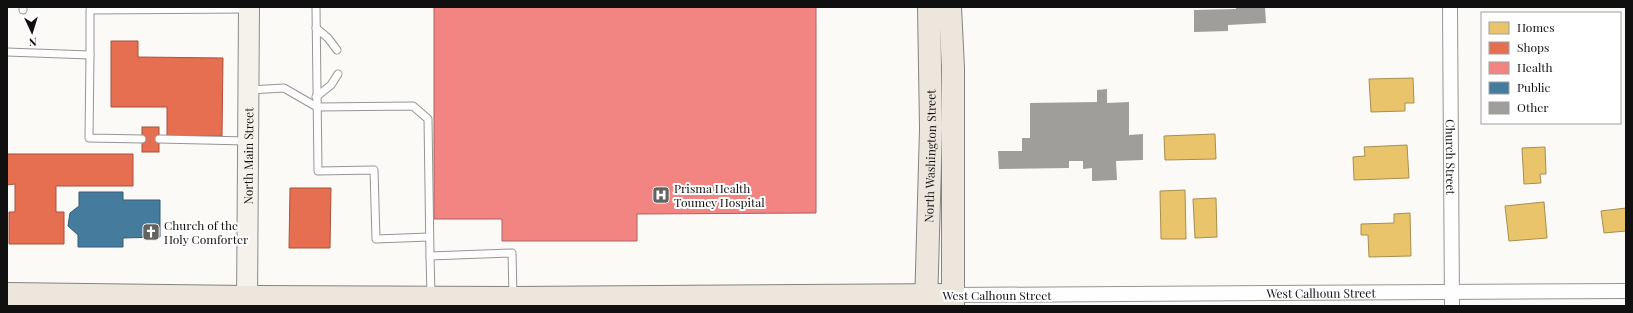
<svg xmlns="http://www.w3.org/2000/svg" width="1633" height="313" viewBox="0 0 1633 313" font-family="'Playfair Display',serif">
  <rect width="100%" height="100%" fill="#fcfaf6"/>
  <g fill="#e9c46a" stroke="#a88e4f">
    <polygon points="1413,78 1414,103 1405,103 1405,111 1371,112 1369,79"/>
    <polygon points="1215,134 1216,159 1165,160 1164,136"/>
    <polygon points="1407,145 1409,178 1354,180 1353,157 1365,156 1364,147"/>
    <polygon points="1545,147 1546,174 1540,174 1541,183 1524,184 1522,148"/>
    <polygon points="1185,190 1186,239 1161,239 1160,191"/>
    <polygon points="1216,198 1217,237 1195,238 1193,199"/>
    <polygon points="1544,202 1547,238 1509,241 1505,206"/>
    <polygon points="1626,208 1626,231 1604,233 1601,211"/>
    <polygon points="1410,213 1411,256 1369,257 1368,235 1361,235 1361,224 1394,223 1394,214"/>
  </g>
  <g fill="#e76f51" stroke="#a6523e">
    <polygon points="111,41 138,41 138,57 223,58 222,136 167,136 167,107 111,107"/>
    <rect x="142" y="127" width="17" height="25"/>
    <polygon points="7,154 133,154 133,186 56,186 56,212 64,212 64,244 9,244 9,212 15,212 15,184 7,185"/>
    <polygon points="290,188 331,188 330,248 289,248"/>
  </g>
  <polygon fill="#f28482" stroke="#ae6160" points="434,7 816,7 816,213 637,214 637,241 502,241 502,219 434,219"/>
  <polygon fill="#457b9d" stroke="#355b73" points="79,192 123,192 123,200 160,200 160,237 123,238 123,247 78,247 78,235 68,226 70,213 79,206"/>
  <g fill="#a09e9b">
    <polygon points="1236,7 1265,7 1266,23 1228,25 1228,31 1194,32 1194,10 1236,9"/>
    <polygon points="1107,89 1107,103 1129,102 1129,135 1143,134 1143,160 1116,161 1117,180 1092,181 1092,168 1083,169 1083,161 1069,161 1069,168 999,169 998,151 1022,151 1022,138 1030,138 1030,103 1097,102 1097,90"/>
  </g>
  <g fill="none" stroke-linecap="round" stroke-linejoin="round">
    <defs>
      <g id="service">
        <polyline points="316,7 318,171 374,170 376,239 429,237"/>
        <polyline points="23,10 23,7"/>
        <polyline points="316,28 328,38 337,50"/>
        <polyline points="7,52 90,55 90,10 248,9"/>
        <polyline points="90,55 89,138 142,139"/>
        <polyline points="249,90 284,88 317,107 413,106 428,119 430,256 512,253 513,295"/>
        <polyline points="316,97 331,85 338,74"/>
        <polyline points="159,139 247,141"/>
        <polyline points="430,256 431,295"/>
      </g>
      <g id="minor">
        <path id="s1" d="M1450,7L1452,306"/>
        <path id="s2" d="M953,295L1626,291"/>
      </g>
      <g id="secondary">
        <path id="s3" d="M247,306L249,7"/>
      </g>
      <g id="primary">
        <polyline points="950,7 953,68 953,306"/>
        <polyline points="7,294 247,297 513,298 953,295"/>
        <path id="s4" d="M926,306L931,128L929,7"/>
      </g>
    </defs>
    <use href="#service" stroke="#969594" stroke-width="9"/>
    <use href="#minor" stroke="#969594" stroke-width="16"/>
    <use href="#secondary" stroke="#8d8c8a" stroke-width="22"/>
    <use href="#primary" stroke="#848381" stroke-width="24"/>
    <use href="#service" stroke="#fffefe" stroke-width="7"/>
    <use href="#minor" stroke="#fffefe" stroke-width="14"/>
    <use href="#secondary" stroke="#f5f2eb" stroke-width="20"/>
    <use href="#primary" stroke="#ece6dc" stroke-width="22"/>
  </g>
  <defs>
    <symbol id="hospital-square" viewBox="-11 -11 22 22"><rect x="-9" y="-9" width="18" height="18" rx="4" fill="#636260" stroke="#fff"/><path d="M-5-5h3v3.5h4V-5h3V5h-3V1.5h-4V5h-3Z" fill="#fff"/></symbol>
    <symbol id="church-square" viewBox="-11 -11 22 22"><rect x="-9" y="-9" width="18" height="18" rx="4" fill="#636260" stroke="#fff"/><path d="M-1.2-6h2.4v3.5h3.3v2.4h-3.3V6h-2.4V-.1h-3.3v-2.4h3.3Z" fill="#fff"/></symbol>
  </defs>
  <g fill-rule="evenodd">
    <use href="#hospital-square" x="651" y="185" width="20" height="20"/>
    <use href="#church-square" x="141" y="222" width="20" height="20"/>
  </g>
  <g text-anchor="middle" dominant-baseline="central" stroke-width="4" stroke-linejoin="round" paint-order="stroke">
    <g font-size="12" fill="#101010" stroke="#fff">
      <text stroke="none"><textPath href="#s3" startOffset="150">North Main Street</textPath></text>
      <text stroke="none"><textPath href="#s1" startOffset="150">Church Street</textPath></text>
      <text stroke="none"><textPath href="#s4" startOffset="150">North Washington Street</textPath></text>
      <text stroke="none"><textPath href="#s2" startOffset="368">West Calhoun Street</textPath></text>
      <text x="997" y="295">West Calhoun Street</text>
    </g>
    <g font-size="12" fill="#101010" stroke="#fff" text-anchor="start">
      <text x="674" y="188">Prisma Health<tspan x="674" dy="14">Toumey Hospital</tspan></text>
      <text x="164" y="225">Church of the<tspan x="164" dy="14">Holy Comforter</tspan></text>
    </g>
  </g>
  <rect width="1633" height="313" fill="none" stroke="#101010" stroke-width="16"/>
  <rect x="1481" y="12" width="140" height="112" fill="#ffffff" stroke="#9f9f9f"/>
  <rect x="1489" y="22" width="20" height="12" fill="#e9c46a" stroke="#9f9f9f"/>
  <text x="1517" y="32" font-size="12" fill="#101010">Homes</text>
  <rect x="1489" y="42" width="20" height="12" fill="#e76f51" stroke="#9f9f9f"/>
  <text x="1517" y="52" font-size="12" fill="#101010">Shops</text>
  <rect x="1489" y="62" width="20" height="12" fill="#f28482" stroke="#9f9f9f"/>
  <text x="1517" y="72" font-size="12" fill="#101010">Health</text>
  <rect x="1489" y="82" width="20" height="12" fill="#457b9d" stroke="#9f9f9f"/>
  <text x="1517" y="92" font-size="12" fill="#101010">Public</text>
  <rect x="1489" y="102" width="20" height="12" fill="#a09e9b" stroke="#9f9f9f"/>
  <text x="1517" y="112" font-size="12" fill="#101010">Other</text>
  <g transform="translate(32 32) rotate(176)" stroke="#ffffff" stroke-width="3" paint-order="stroke">
  <path d="M0-3L7 15L0 10L-7 15Z" fill="#101010"/>
  <text y="-6" font-size="11" font-weight="bold" text-anchor="middle" fill="#101010">N</text>
  </g>
</svg>
